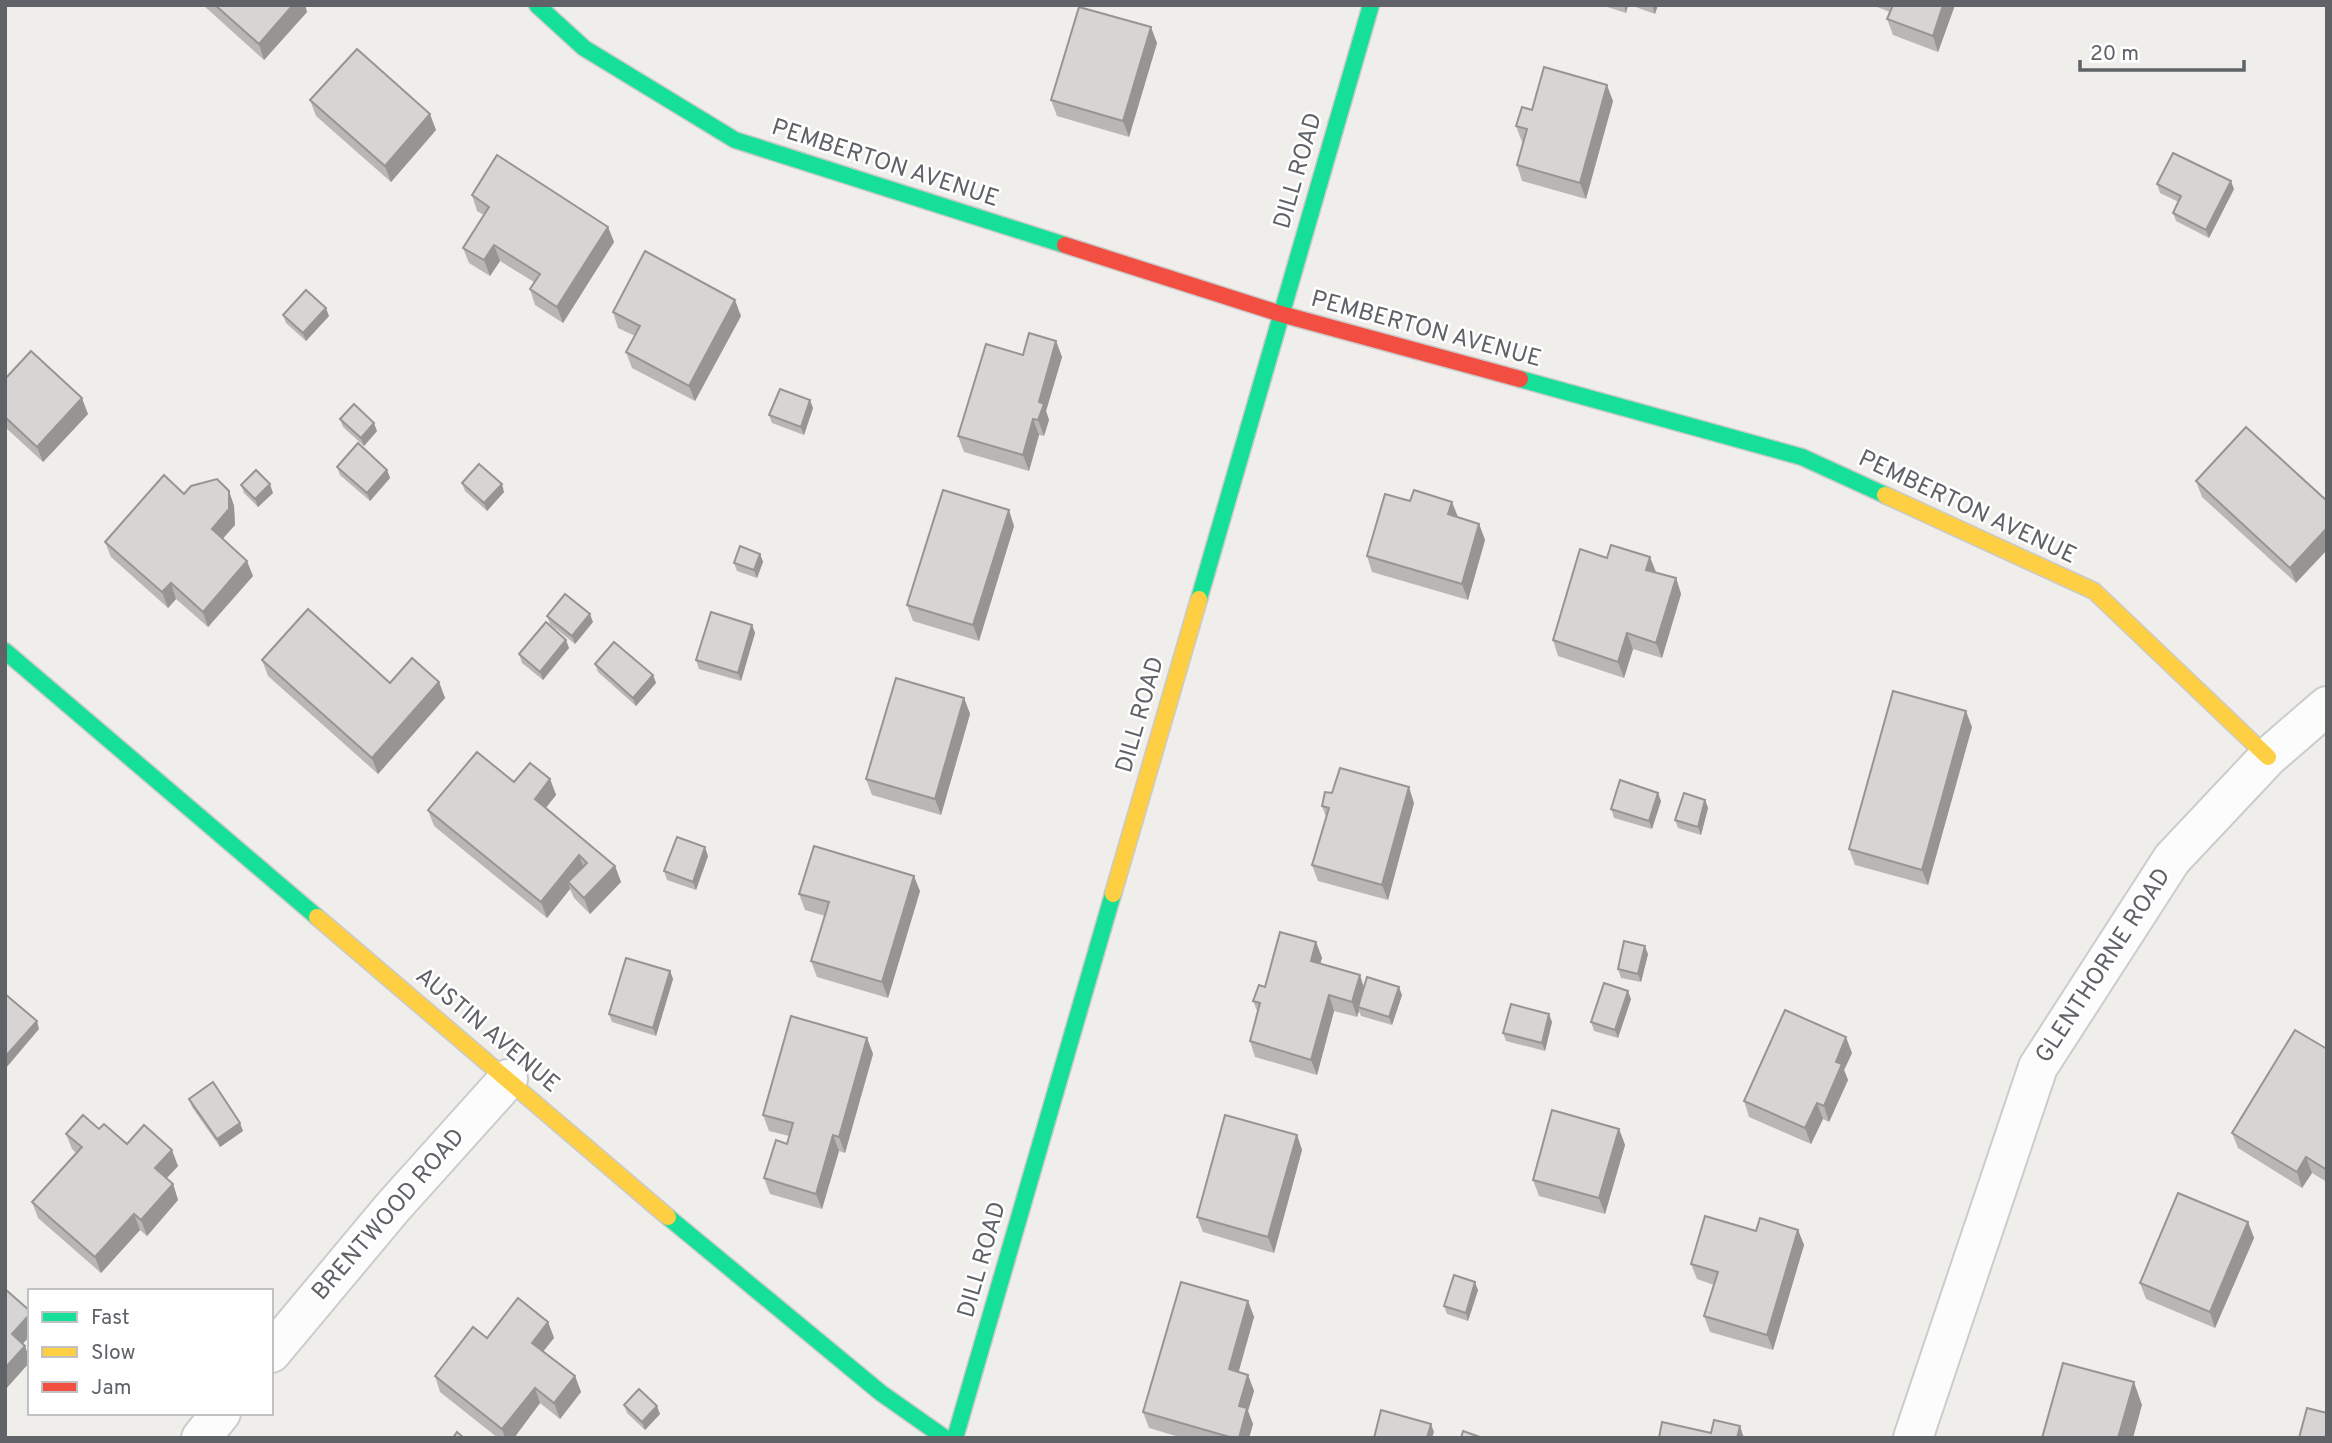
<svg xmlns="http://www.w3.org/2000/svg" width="2332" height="1443" viewBox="0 0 2332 1443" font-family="Overpass,sans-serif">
  <rect width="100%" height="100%" fill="#efeeea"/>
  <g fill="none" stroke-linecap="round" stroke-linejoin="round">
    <defs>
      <g id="street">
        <polyline points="271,1353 393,1207 508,1079"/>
        <polyline points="201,1438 221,1413"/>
        <polyline points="1913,1438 2038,1067 2172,859 2268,757 2327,706"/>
      </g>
      <g id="fast">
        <polyline points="537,5 584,48 735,140 1065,245"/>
        <polyline points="1520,379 1802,457 1885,495"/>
        <polyline points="1199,599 1371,5"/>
        <polyline points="5,651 317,917"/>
        <polyline points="668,1217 881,1393 945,1438"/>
        <polyline points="955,1438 1113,894"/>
      </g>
      <g id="slow">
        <polyline points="1885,495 2094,591 2268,757"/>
        <polyline points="1113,894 1199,599"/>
        <polyline points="317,917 668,1217"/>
      </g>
      <polyline id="jam" points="1065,245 1281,314 1520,379"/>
    </defs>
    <use href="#street" stroke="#cbcccc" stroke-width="42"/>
    <use href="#fast" stroke="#cacacb" stroke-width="19"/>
    <use href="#slow" stroke="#cacacb" stroke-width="19"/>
    <use href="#jam" stroke="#cacacb" stroke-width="19"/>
    <use href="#street" stroke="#fdfcfc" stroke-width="38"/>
    <use href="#fast" stroke="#16e098" stroke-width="16"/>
    <use href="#slow" stroke="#ffcf43" stroke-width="16"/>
    <use href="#jam" stroke="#f24e42" stroke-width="16"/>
  </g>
  <g fill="#b8b7b5">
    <polygon points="203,5 305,5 307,12 264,60"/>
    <polygon points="1601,5 1628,5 1626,13"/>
    <polygon points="1630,5 1658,5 1655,14"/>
    <polygon points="1872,5 1955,5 1938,52 1893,35 1887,19 1890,12"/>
    <polygon points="1157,43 1129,137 1057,116 1051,100"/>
    <polygon points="310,100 436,130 391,182 316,116"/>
    <polygon points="1613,101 1586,199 1522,181 1517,165 1523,142 1522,142 1516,126 1532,110"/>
    <polygon points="2157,184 2234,189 2209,238 2176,221 2173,213 2179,202 2160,193"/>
    <polygon points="472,195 608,227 614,242 563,323 535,305 530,289 534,282 500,261 490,276 469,263 463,248 484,215 477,211"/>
    <polygon points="613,312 741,316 695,401 632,368 626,352 635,336 618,328"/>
    <polygon points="283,315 329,316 306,341 286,323"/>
    <polygon points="1056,341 1062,357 1046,411 1049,420 1044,436 1039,435 1029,471 964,452 958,436 1023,355"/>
    <polygon points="5,379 88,414 43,462 5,427"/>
    <polygon points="813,408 804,435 772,423 769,415"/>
    <polygon points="340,419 377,431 364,446 343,427"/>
    <polygon points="2246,427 2296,583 2202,497 2196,481"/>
    <polygon points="337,467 387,470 390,478 370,501 340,475"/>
    <polygon points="462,483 504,492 487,511 465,491"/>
    <polygon points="241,485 273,493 258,507 244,493"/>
    <polygon points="229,491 234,506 235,525 223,538 253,576 208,627 176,599 168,608 111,557 105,542 184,494"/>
    <polygon points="1458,517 1479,524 1485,540 1468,600 1372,572 1367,556"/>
    <polygon points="1014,526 979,641 913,621 907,605"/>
    <polygon points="760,554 763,562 757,578 737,571 734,563"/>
    <polygon points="1656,573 1676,578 1681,594 1662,658 1633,649 1624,678 1558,656 1553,640"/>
    <polygon points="547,616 593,622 575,644 550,624"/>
    <polygon points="752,625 755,633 741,681 699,669 696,660"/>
    <polygon points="569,648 543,680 522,663 519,654"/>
    <polygon points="262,660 390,683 439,682 445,698 378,774 268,676"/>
    <polygon points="595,664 653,675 656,683 636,706 598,672"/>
    <polygon points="964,698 970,714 941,815 872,795 866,779"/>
    <polygon points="1972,727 1928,885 1855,865 1849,849"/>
    <polygon points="550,779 556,795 546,808 615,866 621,882 590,914 574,898 570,889 547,918 434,826 428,810 514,782"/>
    <polygon points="1332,793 1414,803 1388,900 1318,881 1312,865 1326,817 1322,806"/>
    <polygon points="1705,800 1708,808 1701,835 1678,828 1675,820"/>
    <polygon points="1661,801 1652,829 1614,818 1611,809"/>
    <polygon points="708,856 696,890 667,880 664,871"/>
    <polygon points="920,891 888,998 817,977 811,961 825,916 805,910 799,894"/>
    <polygon points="1316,942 1322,958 1320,964 1364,987 1402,995 1392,1025 1361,1016 1359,1011 1357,1017 1334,1011 1317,1075 1255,1057 1250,1041 1258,1013 1253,1001 1265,987"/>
    <polygon points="1648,954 1641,982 1621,978 1618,969"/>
    <polygon points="670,971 673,979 656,1036 612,1022 609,1014"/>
    <polygon points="1631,999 1618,1038 1594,1031 1591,1022"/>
    <polygon points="1552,1022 1545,1051 1506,1041 1503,1033"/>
    <polygon points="867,1038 873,1054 845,1153 839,1151 822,1209 770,1194 764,1178 787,1144 789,1136 769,1131 763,1115"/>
    <polygon points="2327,1049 2327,1182 2312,1173 2302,1188 2238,1148 2232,1133"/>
    <polygon points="1852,1053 1844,1070 1848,1080 1829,1122 1823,1119 1811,1144 1749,1117 1744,1101"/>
    <polygon points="189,1099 243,1131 220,1147 192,1107"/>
    <polygon points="99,1129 127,1144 178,1166 166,1179 173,1184 178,1200 147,1236 140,1230 101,1273 38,1218 32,1202 76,1153 72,1149 66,1134"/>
    <polygon points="1619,1129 1625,1145 1605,1214 1539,1196 1533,1180"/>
    <polygon points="1297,1135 1302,1150 1274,1253 1203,1232 1197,1217"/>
    <polygon points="2248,1222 2254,1238 2215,1328 2146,1299 2140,1283"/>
    <polygon points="1798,1230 1804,1245 1773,1350 1710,1332 1704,1316 1714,1285 1697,1279 1691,1264 1756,1231"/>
    <polygon points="1478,1290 1468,1321 1447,1314 1444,1306"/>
    <polygon points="1248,1301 1254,1317 1238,1372 1248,1375 1254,1391 1248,1411 1253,1424 1249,1438 1183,1438 1149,1428 1143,1412"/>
    <polygon points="548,1322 554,1338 543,1351 575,1376 581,1392 560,1419 540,1403 514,1438 498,1438 440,1392 435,1376 487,1338"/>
    <polygon points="624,1405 660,1414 645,1430 627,1413"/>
  </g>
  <g fill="#969594">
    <polygon points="293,5 305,5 307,12 264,60 259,44"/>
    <polygon points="1624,5 1628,5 1626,13"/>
    <polygon points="1652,5 1658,5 1655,14"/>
    <polygon points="1943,5 1955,5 1938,52 1933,36"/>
    <polygon points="1151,27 1157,43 1129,137 1123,121"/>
    <polygon points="1607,85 1613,101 1586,199 1580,183"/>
    <polygon points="430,114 436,130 391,182 385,166"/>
    <polygon points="2231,181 2234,189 2209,238 2206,230"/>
    <polygon points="608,227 614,242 563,323 557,307"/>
    <polygon points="494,245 500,261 490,276 484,260"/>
    <polygon points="735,300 741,316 695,401 689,386"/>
    <polygon points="326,308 329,316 306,341 303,333"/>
    <polygon points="1056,341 1062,357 1046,411 1049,420 1044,436 1038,420 1039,402"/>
    <polygon points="82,398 88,414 43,462 37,447"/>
    <polygon points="810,400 813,408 804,435 801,427"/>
    <polygon points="1033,419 1039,435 1029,471 1023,455"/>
    <polygon points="374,423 377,431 364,446 361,438"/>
    <polygon points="387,470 390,478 370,501 367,493"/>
    <polygon points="270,484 273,493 258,507 255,499"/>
    <polygon points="502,484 504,492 487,511 484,503"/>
    <polygon points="229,491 234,506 235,525 218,544 212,529"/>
    <polygon points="1452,502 1458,517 1448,514"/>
    <polygon points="1009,510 1014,526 979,641 973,625"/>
    <polygon points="1479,524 1485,540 1468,600 1462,584"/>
    <polygon points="2327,528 2327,550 2296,583 2290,568"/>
    <polygon points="760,554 763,562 757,578 754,570"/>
    <polygon points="1650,557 1656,572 1646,570"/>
    <polygon points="247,561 253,576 208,627 203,612"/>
    <polygon points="1676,578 1681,594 1662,658 1656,643"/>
    <polygon points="171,583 176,599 168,608 162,592"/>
    <polygon points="590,614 593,622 575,644 572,636"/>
    <polygon points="752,625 755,633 741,681 738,673"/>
    <polygon points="1627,633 1633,649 1624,678 1618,662"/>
    <polygon points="566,640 569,648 543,680 540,672"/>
    <polygon points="653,675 656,683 636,706 633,698"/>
    <polygon points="439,682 445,698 378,774 372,758"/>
    <polygon points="964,698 970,714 941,815 935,799"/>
    <polygon points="1966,711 1972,727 1928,885 1922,870"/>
    <polygon points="550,779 556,795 540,815 535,799"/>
    <polygon points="1409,787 1414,803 1388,900 1382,885"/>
    <polygon points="1658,793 1661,801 1652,829 1649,821"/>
    <polygon points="1705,800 1708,808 1701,835 1698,827"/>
    <polygon points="705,847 708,856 696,890 693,882"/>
    <polygon points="579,855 585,871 568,882 570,889 547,918 541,902"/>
    <polygon points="615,866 621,882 590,914 584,898"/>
    <polygon points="914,876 920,891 888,998 882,982"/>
    <polygon points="1316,942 1322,958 1316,977 1311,961"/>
    <polygon points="1645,946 1648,954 1641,982 1638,974"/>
    <polygon points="670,971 673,979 656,1036 653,1028"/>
    <polygon points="1360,975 1365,991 1358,1007 1359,1011 1357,1017 1352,1002"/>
    <polygon points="1399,987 1402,995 1392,1025 1389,1017"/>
    <polygon points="1628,991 1631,999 1618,1038 1615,1030"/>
    <polygon points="1329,995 1334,1011 1317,1075 1311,1060"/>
    <polygon points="1549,1014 1552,1022 1545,1051 1542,1043"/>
    <polygon points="37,1021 39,1029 6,1068 5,1057"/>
    <polygon points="1846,1037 1852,1053 1844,1070 1848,1080 1829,1122 1824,1106 1836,1062"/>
    <polygon points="867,1038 873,1054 845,1153 839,1137"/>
    <polygon points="1817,1103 1823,1119 1811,1144 1805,1128"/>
    <polygon points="240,1123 243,1131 220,1147 217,1139"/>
    <polygon points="1619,1129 1625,1145 1605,1214 1599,1198"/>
    <polygon points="833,1135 839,1151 822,1209 816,1194"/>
    <polygon points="1297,1135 1302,1150 1274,1253 1268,1237"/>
    <polygon points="172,1150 178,1166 161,1184 155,1168"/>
    <polygon points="2306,1157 2312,1173 2302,1188 2297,1172"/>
    <polygon points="173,1184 178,1200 147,1236 141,1220"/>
    <polygon points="134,1214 140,1230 101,1273 95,1257"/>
    <polygon points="2248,1222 2254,1238 2215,1328 2210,1312"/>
    <polygon points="1798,1230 1804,1245 1773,1350 1767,1335"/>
    <polygon points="1475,1282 1478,1290 1468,1321 1466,1313"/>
    <polygon points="1248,1301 1254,1317 1235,1385 1229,1369"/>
    <polygon points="30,1314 30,1336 18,1349 12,1334"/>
    <polygon points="548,1322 554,1338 538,1358 532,1343"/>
    <polygon points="25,1346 30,1359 30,1362 5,1390 5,1368"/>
    <polygon points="1248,1375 1254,1391 1248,1411 1253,1424 1249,1438 1239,1438 1239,1406"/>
    <polygon points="575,1376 581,1392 560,1419 554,1403"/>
    <polygon points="2134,1382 2142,1405 2133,1438 2118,1438"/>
    <polygon points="535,1388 540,1403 514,1438 505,1438 502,1429"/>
    <polygon points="657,1406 660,1414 645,1430 642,1422"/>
    <polygon points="1431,1424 1434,1432 1432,1438 1427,1438"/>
    <polygon points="1740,1426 1744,1438 1737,1438"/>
  </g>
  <g fill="#d6d5d3" stroke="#969594" stroke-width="2">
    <polygon points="215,5 293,5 259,44"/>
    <polygon points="1893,5 1943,5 1933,36 1887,19"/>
    <polygon points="1079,7 1151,27 1123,121 1051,100"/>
    <polygon points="357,49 430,114 385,166 310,100"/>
    <polygon points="1544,67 1607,85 1580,183 1517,165 1527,129 1516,126 1522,107 1532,110"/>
    <polygon points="2173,153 2231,181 2206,230 2173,213 2181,196 2157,184"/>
    <polygon points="497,155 608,227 557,307 530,289 540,274 494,245 484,260 463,248 489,207 472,195"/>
    <polygon points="645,251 735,300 689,386 626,352 640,326 613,312"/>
    <polygon points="306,290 326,308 303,333 283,315"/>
    <polygon points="1029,333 1056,341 1039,402 1044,404 1038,420 1033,419 1023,455 958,436 986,344 1023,355"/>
    <polygon points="31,351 82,398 37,447 5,417 5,379"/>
    <polygon points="780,389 810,400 801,427 769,415"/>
    <polygon points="354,404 374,423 361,438 340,419"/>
    <polygon points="2246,427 2327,501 2327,528 2290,568 2196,481"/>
    <polygon points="358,443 387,470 367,493 337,467"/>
    <polygon points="479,464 502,484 484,503 462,483"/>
    <polygon points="256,470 270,484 255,499 241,485"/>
    <polygon points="164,475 184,494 191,486 217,479 229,491 229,509 212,529 247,561 203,612 171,583 162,592 105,542"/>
    <polygon points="943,490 1009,510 973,625 907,605"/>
    <polygon points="1414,490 1452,502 1448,514 1479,524 1462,584 1367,556 1385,494 1410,501"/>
    <polygon points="1611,545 1650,557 1646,570 1676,578 1656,643 1627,633 1618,662 1553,640 1580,549 1607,558"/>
    <polygon points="740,546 760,554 754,570 734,563"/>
    <polygon points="565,594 590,614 572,636 547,616"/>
    <polygon points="308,609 390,683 412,658 439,682 372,758 262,660"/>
    <polygon points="711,612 752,625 738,673 696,660"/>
    <polygon points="546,622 566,640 540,672 519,654"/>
    <polygon points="614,642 653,675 633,698 595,664"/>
    <polygon points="896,678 964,698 935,799 866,779"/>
    <polygon points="1893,691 1966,711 1922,870 1849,849"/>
    <polygon points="477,752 514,782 530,763 550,779 535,799 615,866 584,898 568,882 587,863 579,855 541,902 428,810"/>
    <polygon points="1340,768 1409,787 1382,885 1312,865 1329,808 1322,806 1325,792 1332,793"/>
    <polygon points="1620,780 1658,793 1649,821 1611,809"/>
    <polygon points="1684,793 1705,800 1698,827 1675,820"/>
    <polygon points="677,837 705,847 693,882 664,871"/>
    <polygon points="814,846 914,876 882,982 811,961 829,902 799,894"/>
    <polygon points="1280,932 1316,942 1311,961 1360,975 1352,1002 1329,995 1311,1060 1250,1041 1260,1003 1253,1001 1259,985 1265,987"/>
    <polygon points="1624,941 1645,946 1638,974 1618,969"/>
    <polygon points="626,958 670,971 653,1028 609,1014"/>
    <polygon points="1367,977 1399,987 1389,1017 1358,1007"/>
    <polygon points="1604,983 1628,991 1615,1030 1591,1022"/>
    <polygon points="5,994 37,1021 5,1057"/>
    <polygon points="1511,1004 1549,1014 1542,1043 1503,1033"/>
    <polygon points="1785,1010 1846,1037 1836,1062 1842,1064 1824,1106 1817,1103 1805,1128 1744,1101"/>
    <polygon points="791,1016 867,1038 839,1137 833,1135 816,1194 764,1178 776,1140 787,1144 793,1123 763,1115"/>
    <polygon points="2295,1030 2327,1049 2327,1170 2306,1157 2297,1172 2232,1133"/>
    <polygon points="213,1082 240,1123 217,1139 189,1099"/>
    <polygon points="1552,1110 1619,1129 1599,1198 1533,1180"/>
    <polygon points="83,1115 99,1129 104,1124 127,1144 144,1125 172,1150 155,1168 173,1184 141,1220 134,1214 95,1257 32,1202 82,1147 66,1134"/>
    <polygon points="1225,1115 1297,1135 1268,1237 1197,1217"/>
    <polygon points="2178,1193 2248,1222 2210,1312 2140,1283"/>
    <polygon points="1705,1216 1756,1231 1760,1218 1798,1230 1767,1335 1704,1316 1718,1272 1691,1264"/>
    <polygon points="1454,1275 1475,1282 1466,1313 1444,1306"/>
    <polygon points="1181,1282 1248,1301 1229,1369 1248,1375 1239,1406 1247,1408 1239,1438 1233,1438 1143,1412"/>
    <polygon points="5,1289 30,1311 30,1314 12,1334 25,1346 5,1368"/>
    <polygon points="518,1298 548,1322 532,1343 575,1376 554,1403 535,1388 502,1429 435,1376 473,1327 487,1338"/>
    <polygon points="2063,1363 2134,1382 2118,1438 2042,1438"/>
    <polygon points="639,1389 657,1406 642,1422 624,1405"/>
    <polygon points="2307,1408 2327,1413 2327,1431 2325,1438 2299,1438"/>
    <polygon points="1381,1410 1431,1424 1427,1438 1374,1438"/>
    <polygon points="1714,1420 1740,1426 1737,1438 1659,1438 1662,1422 1711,1433"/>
    <polygon points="1463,1431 1480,1437 1480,1438 1461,1438"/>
    <polygon points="457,1432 464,1438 453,1438"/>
  </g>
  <g text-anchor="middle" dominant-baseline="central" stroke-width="5" stroke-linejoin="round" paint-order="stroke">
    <g font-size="24" fill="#5f6368" stroke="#fff">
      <text transform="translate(885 164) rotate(18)">PEMBERTON AVENUE</text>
      <text transform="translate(1299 171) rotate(-74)">DILL ROAD</text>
      <text transform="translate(1426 330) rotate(15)">PEMBERTON AVENUE</text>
      <text transform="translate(1967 508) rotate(25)">PEMBERTON AVENUE</text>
      <text transform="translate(1141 715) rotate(-74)">DILL ROAD</text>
      <text transform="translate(2104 966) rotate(-57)">GLENTHORNE ROAD</text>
      <text transform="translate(487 1031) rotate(40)">AUSTIN AVENUE</text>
      <text transform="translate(389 1215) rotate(-49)">BRENTWOOD ROAD</text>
      <text transform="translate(983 1260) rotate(-74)">DILL ROAD</text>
    </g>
  </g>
  <rect width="2332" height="1443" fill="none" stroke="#5f6368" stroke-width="14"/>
  <rect x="28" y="1289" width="245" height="126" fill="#ffffff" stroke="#bfc1c3" stroke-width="2"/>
  <rect x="42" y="1312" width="35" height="10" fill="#16e098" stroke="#bfc1c3" stroke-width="2"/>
  <text x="91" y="1324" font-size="21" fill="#5f6368">Fast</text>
  <rect x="42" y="1347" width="35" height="10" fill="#ffcf43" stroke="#bfc1c3" stroke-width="2"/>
  <text x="91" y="1359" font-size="21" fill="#5f6368">Slow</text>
  <rect x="42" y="1382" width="35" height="10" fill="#f24e42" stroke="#bfc1c3" stroke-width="2"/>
  <text x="91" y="1394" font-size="21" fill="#5f6368">Jam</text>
  <path d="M2080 60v10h164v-10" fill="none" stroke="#5f6368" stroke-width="3.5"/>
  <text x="2090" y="60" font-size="21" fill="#5f6368" stroke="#ffffff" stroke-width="5" paint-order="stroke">20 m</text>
</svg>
